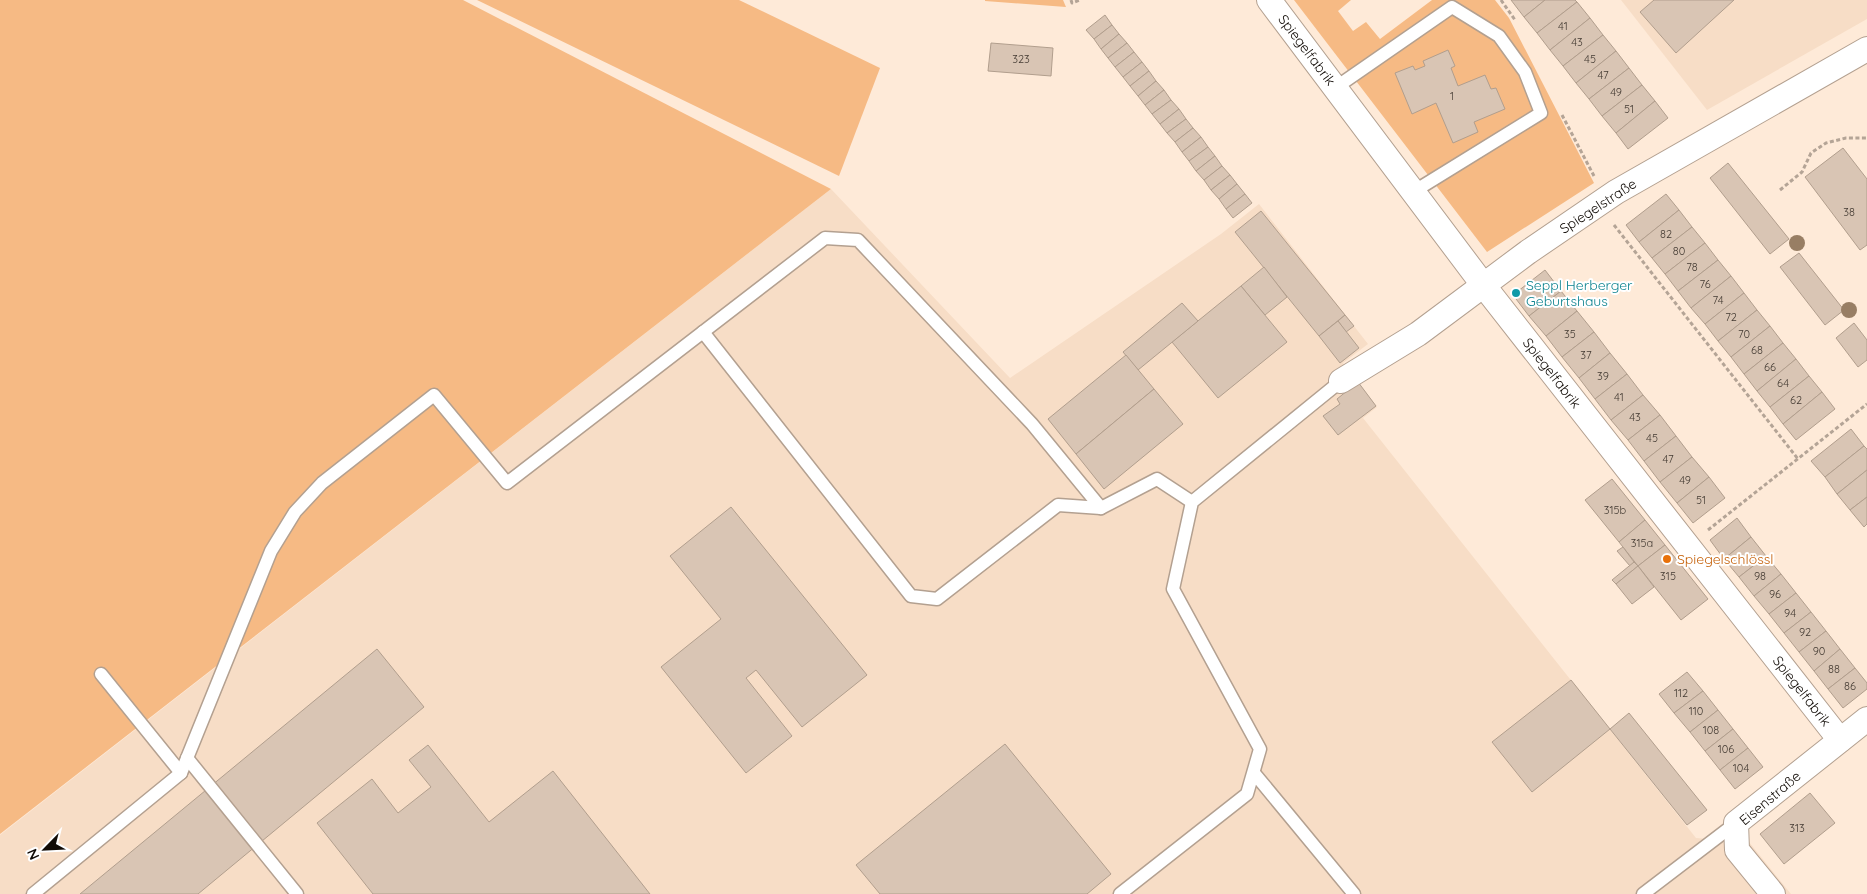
<svg xmlns="http://www.w3.org/2000/svg" width="1867" height="894" viewBox="0 0 1867 894" font-family="Quicksand,sans-serif">
  <rect width="100%" height="100%" fill="#feead8"/>
  <g fill="#f7ddc6">
    <polygon points="1621,0 1867,0 1867,19 1707,110"/>
    <polygon points="831,189 1010,378 1221,234 1259,204 1368,344 1343,363 1377,407 1363,418 1696,838 1749,842 1791,894 0,894 0,835"/>
  </g>
  <g fill="#f6ba84">
    <polygon points="0,0 463,0 831,189 0,834"/>
    <polygon points="477,0 739,0 880,68 839,176"/>
    <polygon points="985,0 1063,0 1066,7 985,1"/>
    <polygon points="1294,0 1351,0 1338,11 1353,31 1366,22 1380,39 1432,0 1495,0 1509,18 1594,183 1487,252"/>
  </g>
  <g fill="#d9c5b4" stroke="#b19e8d">
    <polygon points="1511,0 1545,0 1524,17"/>
    <polygon points="1545,0 1575,0 1577,2 1537,33 1524,17"/>
    <polygon points="1654,0 1734,0 1676,53 1640,12"/>
    <polygon points="1577,2 1590,18 1550,50 1537,33"/>
    <polygon points="1105,15 1112,25 1094,39 1086,30"/>
    <polygon points="1590,18 1603,35 1563,66 1550,50"/>
    <polygon points="1112,25 1119,34 1101,49 1094,39"/>
    <polygon points="1119,34 1127,43 1108,58 1101,49"/>
    <polygon points="1603,35 1616,51 1576,83 1563,66"/>
    <polygon points="991,43 1053,48 1051,76 988,71"/>
    <polygon points="1127,43 1134,52 1115,67 1108,58"/>
    <polygon points="1448,50 1455,66 1451,68 1458,86 1485,75 1491,89 1496,88 1505,109 1474,122 1478,132 1453,143 1436,103 1412,114 1395,73 1413,66 1415,70 1425,66 1423,61"/>
    <polygon points="1616,51 1629,68 1589,99 1576,83"/>
    <polygon points="1134,52 1142,62 1123,77 1115,67"/>
    <polygon points="1142,62 1149,71 1130,86 1123,77"/>
    <polygon points="1629,68 1642,85 1602,116 1589,99"/>
    <polygon points="1149,71 1156,81 1138,96 1130,86"/>
    <polygon points="1156,81 1164,90 1145,105 1138,96"/>
    <polygon points="1642,85 1655,101 1616,133 1602,116"/>
    <polygon points="1164,90 1171,100 1152,114 1145,105"/>
    <polygon points="1171,100 1179,109 1160,124 1152,114"/>
    <polygon points="1655,101 1668,118 1628,149 1616,133"/>
    <polygon points="1179,109 1186,119 1167,133 1160,124"/>
    <polygon points="1186,119 1193,128 1175,142 1167,133"/>
    <polygon points="1193,128 1201,137 1182,152 1175,142"/>
    <polygon points="1201,137 1208,147 1189,161 1182,152"/>
    <polygon points="1208,147 1215,156 1196,171 1189,161"/>
    <polygon points="1843,148 1867,179 1867,245 1860,250 1805,177"/>
    <polygon points="1215,156 1222,166 1204,180 1196,171"/>
    <polygon points="1728,163 1789,239 1770,254 1710,178"/>
    <polygon points="1222,166 1230,175 1211,190 1204,180"/>
    <polygon points="1230,175 1237,184 1219,199 1211,190"/>
    <polygon points="1237,184 1245,194 1226,209 1219,199"/>
    <polygon points="1245,194 1252,203 1233,218 1226,209"/>
    <polygon points="1666,194 1679,210 1639,242 1626,225"/>
    <polygon points="1679,210 1692,227 1652,258 1639,242"/>
    <polygon points="1261,211 1345,315 1319,336 1235,232"/>
    <polygon points="1692,227 1705,243 1665,274 1652,258"/>
    <polygon points="1705,243 1718,260 1678,291 1665,274"/>
    <polygon points="1799,253 1844,310 1825,325 1780,267"/>
    <polygon points="1718,260 1731,276 1691,308 1678,291"/>
    <polygon points="1264,267 1287,297 1265,315 1241,286"/>
    <polygon points="1545,270 1561,291 1529,316 1513,295"/>
    <polygon points="1731,276 1744,293 1705,324 1691,308"/>
    <polygon points="1241,286 1287,342 1218,398 1172,342"/>
    <polygon points="1561,291 1577,311 1546,336 1529,316"/>
    <polygon points="1744,293 1757,310 1718,341 1705,324"/>
    <polygon points="1182,303 1198,321 1138,370 1123,352"/>
    <polygon points="1757,310 1770,326 1731,357 1718,341"/>
    <polygon points="1577,311 1594,332 1562,357 1546,336"/>
    <polygon points="1345,315 1354,326 1346,332 1338,321"/>
    <polygon points="1338,321 1359,348 1340,363 1319,336"/>
    <polygon points="1854,323 1867,340 1867,360 1858,367 1836,338"/>
    <polygon points="1770,326 1783,343 1744,374 1731,357"/>
    <polygon points="1594,332 1610,353 1579,378 1562,357"/>
    <polygon points="1783,343 1796,359 1757,391 1744,374"/>
    <polygon points="1610,353 1627,374 1595,399 1579,378"/>
    <polygon points="1126,355 1154,389 1076,454 1048,419"/>
    <polygon points="1796,359 1809,376 1770,407 1757,391"/>
    <polygon points="1627,374 1643,395 1611,420 1595,399"/>
    <polygon points="1809,376 1822,392 1783,424 1770,407"/>
    <polygon points="1358,382 1376,406 1338,435 1323,416 1340,404 1337,399"/>
    <polygon points="1154,389 1183,424 1104,489 1076,454"/>
    <polygon points="1822,392 1835,409 1796,440 1783,424"/>
    <polygon points="1643,395 1660,415 1628,440 1611,420"/>
    <polygon points="1660,415 1676,436 1644,461 1628,440"/>
    <polygon points="1851,429 1864,446 1825,477 1811,461"/>
    <polygon points="1676,436 1692,457 1660,482 1644,461"/>
    <polygon points="1864,446 1867,449 1867,470 1837,494 1825,477"/>
    <polygon points="1692,457 1709,477 1677,503 1660,482"/>
    <polygon points="1867,470 1867,497 1850,510 1837,494"/>
    <polygon points="1709,477 1725,498 1693,523 1677,503"/>
    <polygon points="1612,479 1645,520 1619,542 1585,500"/>
    <polygon points="1867,497 1867,524 1864,527 1850,510"/>
    <polygon points="731,507 867,675 802,727 756,670 746,678 792,736 746,773 661,667 721,619 670,556"/>
    <polygon points="1737,518 1751,537 1724,559 1710,540"/>
    <polygon points="1645,520 1665,545 1638,566 1619,542"/>
    <polygon points="1751,537 1766,556 1739,577 1724,559"/>
    <polygon points="1665,545 1708,599 1681,620 1638,566"/>
    <polygon points="1623,547 1634,562 1630,566 1617,551"/>
    <polygon points="1766,556 1781,574 1754,596 1739,577"/>
    <polygon points="1634,562 1638,566 1616,584 1612,580"/>
    <polygon points="1638,566 1654,587 1632,604 1616,584"/>
    <polygon points="1781,574 1796,593 1769,614 1754,596"/>
    <polygon points="1796,593 1811,612 1784,633 1769,614"/>
    <polygon points="1811,612 1826,631 1799,652 1784,633"/>
    <polygon points="1826,631 1840,649 1814,671 1799,652"/>
    <polygon points="377,649 424,707 198,894 80,894"/>
    <polygon points="1840,649 1855,668 1828,689 1814,671"/>
    <polygon points="1855,668 1867,683 1867,689 1843,708 1828,689"/>
    <polygon points="1687,672 1703,691 1674,713 1659,694"/>
    <polygon points="1571,680 1610,729 1532,792 1492,742"/>
    <polygon points="1703,691 1718,710 1690,732 1674,713"/>
    <polygon points="1718,710 1733,729 1705,751 1690,732"/>
    <polygon points="1629,713 1707,810 1687,825 1610,729"/>
    <polygon points="1733,729 1748,748 1720,770 1705,751"/>
    <polygon points="1005,744 1111,874 1087,894 880,894 856,865"/>
    <polygon points="428,745 489,822 553,771 650,894 373,894 317,823 372,779 398,813 431,787 409,760"/>
    <polygon points="1748,748 1763,767 1735,789 1720,770"/>
    <polygon points="1810,793 1835,823 1784,864 1760,834"/>
  </g>
  <g fill="none" stroke-linecap="round" stroke-linejoin="round">
    <defs>
      <g id="lane">
        <polyline points="1335,88 1452,7 1499,36 1525,72 1541,113 1413,192"/>
        <polyline points="703,332 911,596 937,599 1058,505 1101,508"/>
        <polyline points="101,674 181,773"/>
        <polyline points="187,758 297,894"/>
        <polyline points="1254,773 1354,894"/>
        <polyline points="33,894 181,773 271,551 295,512 322,483 434,395 507,483 825,238 858,240 1032,424 1101,508 1157,479 1192,502"/>
        <polyline points="1120,894 1247,794 1260,749 1173,589 1192,502 1341,381"/>
        <polyline points="1643,894 1736,823"/>
      </g>
      <g id="street">
        <polyline points="1269,0 1484,286 1840,740"/>
        <polyline points="1341,381 1418,334 1528,252 1616,192 1867,49"/>
        <polyline points="1773,894 1737,850 1736,823 1867,719"/>
      </g>
    </defs>
    <use href="#lane" stroke="#b3a090" stroke-width="15"/>
    <use href="#street" stroke="#b3a090" stroke-width="26"/>
    <g stroke="#b4a496" stroke-width="3" stroke-dasharray="4 2.5" stroke-linecap="butt">
      <polyline points="1071,0 1072,3 1080,0"/>
      <polyline points="1501,0 1515,20"/>
      <polyline points="1562,115 1594,176"/>
      <polyline points="1780,190 1802,172 1811,153 1826,143 1846,138 1867,138"/>
      <polyline points="1614,225 1798,459"/>
      <polyline points="1708,530 1867,404"/>
    </g>
    <use href="#lane" stroke="#fff" stroke-width="12"/>
    <use href="#street" stroke="#fff" stroke-width="24"/>
  </g>
  <g fill="#987e64">
    <circle cx="1797" cy="243" r="8"/>
    <circle cx="1849" cy="310" r="8"/>
  </g>
  <circle fill="#0f9aa8" stroke="#fff" stroke-width="2" cx="1516" cy="293" r="5"/>
  <circle fill="#e8710a" stroke="#fff" stroke-width="2" cx="1667" cy="559" r="5"/>
  <g text-anchor="middle" dominant-baseline="central" stroke-width="4" stroke-linejoin="round" paint-order="stroke">
    <g font-size="11" fill="#433a32">
      <text x="1563" y="26">41</text>
      <text x="1577" y="42">43</text>
      <text x="1021" y="59">323</text>
      <text x="1590" y="59">45</text>
      <text x="1603" y="75">47</text>
      <text x="1616" y="92">49</text>
      <text x="1452" y="96">1</text>
      <text x="1629" y="109">51</text>
      <text x="1849" y="212">38</text>
      <text x="1666" y="234">82</text>
      <text x="1679" y="251">80</text>
      <text x="1692" y="267">78</text>
      <text x="1705" y="284">76</text>
      <text x="1718" y="300">74</text>
      <text x="1731" y="317">72</text>
      <text x="1570" y="334">35</text>
      <text x="1744" y="334">70</text>
      <text x="1757" y="350">68</text>
      <text x="1586" y="355">37</text>
      <text x="1770" y="367">66</text>
      <text x="1603" y="376">39</text>
      <text x="1783" y="383">64</text>
      <text x="1619" y="397">41</text>
      <text x="1796" y="400">62</text>
      <text x="1635" y="417">43</text>
      <text x="1652" y="438">45</text>
      <text x="1668" y="459">47</text>
      <text x="1685" y="480">49</text>
      <text x="1701" y="500">51</text>
      <text x="1615" y="510">315b</text>
      <text x="1642" y="543">315a</text>
      <text x="1668" y="576">315</text>
      <text x="1760" y="576">98</text>
      <text x="1775" y="594">96</text>
      <text x="1790" y="613">94</text>
      <text x="1805" y="632">92</text>
      <text x="1819" y="651">90</text>
      <text x="1834" y="669">88</text>
      <text x="1850" y="686">86</text>
      <text x="1681" y="693">112</text>
      <text x="1696" y="711">110</text>
      <text x="1711" y="730">108</text>
      <text x="1726" y="749">106</text>
      <text x="1741" y="768">104</text>
      <text x="1797" y="828">313</text>
    </g>
    <g font-size="14" fill="#110b06" stroke="#fff">
      <text transform="translate(1307 50) rotate(53)">Spiegelfabrik</text>
      <text transform="translate(1598 206) rotate(-33)">Spiegelstraße</text>
      <text transform="translate(1552 373) rotate(52)">Spiegelfabrik</text>
      <text transform="translate(1802 691) rotate(52)">Spiegelfabrik</text>
      <text transform="translate(1770 798) rotate(-40)">Eisenstraße</text>
    </g>
    <g font-size="14" fill="#0d838f" stroke="#fff" text-anchor="start">
      <text x="1526" y="285">Seppl Herberger<tspan x="1526" dy="16">Geburtshaus</tspan></text>
    </g>
    <g font-size="14" fill="#c56008" stroke="#fff" text-anchor="start">
      <text x="1677" y="559">Spiegelschlössl</text>
    </g>
  </g>
  <g transform="translate(45 849) rotate(246)" stroke="#ffffff" stroke-width="4" paint-order="stroke">
  <path d="M0-4L9 19L0 12L-9 19Z" fill="#110b06"/>
  <text y="-8" font-size="14" font-weight="bold" text-anchor="middle" fill="#110b06">N</text>
  </g>
</svg>
